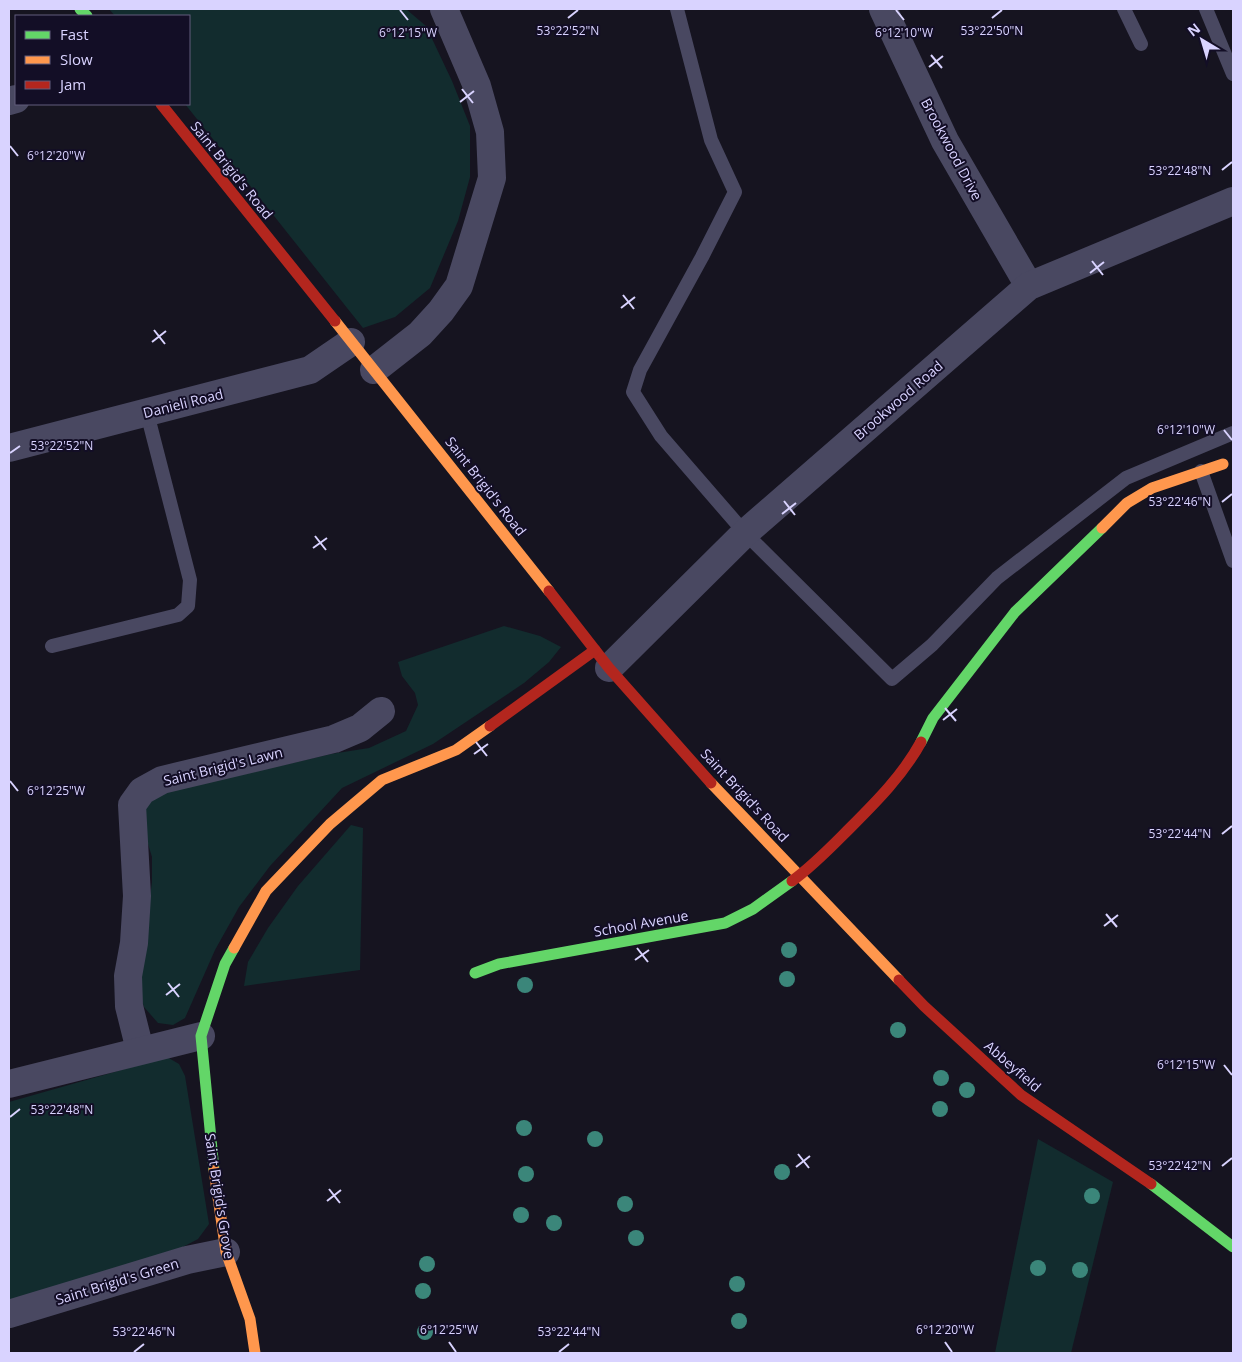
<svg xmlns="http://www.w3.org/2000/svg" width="1242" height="1362" viewBox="0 0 1242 1362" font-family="'Open Sans',sans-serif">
  <rect width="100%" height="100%" fill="#161420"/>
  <g fill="#122c2e">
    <polygon points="109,9 406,9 426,26 452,81 470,126 470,177 458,221 430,288 395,317 363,328 185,104 189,104 189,16 115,16"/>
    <polygon points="504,626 540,636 561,647 549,662 524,683 433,744 342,788 270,866 239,907 215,950 185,1018 173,1025 158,1023 144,1007 138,989 152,882 152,857 145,834 143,809 154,795 331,754 369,748 406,731 418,705 415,693 402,676 398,662"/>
    <polygon points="351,825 363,828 360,970 244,986 248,962 268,928 298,886"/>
    <polygon points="167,1057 179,1064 185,1076 209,1224 198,1239 177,1250 9,1302 9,1102"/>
    <polygon points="1038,1139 1113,1182 1071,1353 995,1353"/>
  </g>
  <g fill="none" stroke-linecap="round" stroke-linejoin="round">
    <g stroke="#494861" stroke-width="14">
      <polyline points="677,9 711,140 735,192 702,257 640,370 633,392 661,436 745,533 892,679 932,645 997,578 1126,478 1233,433"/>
      <polyline points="1124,9 1141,44"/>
      <polyline points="1206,9 1233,74"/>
      <polyline points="1201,471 1233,561"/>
      <polyline points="52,646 178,615 188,606 190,580 147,413"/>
    </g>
    <g stroke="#494861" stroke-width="28">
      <polyline points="883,9 945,141 1029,286"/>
      <polyline points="9,101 16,99"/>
      <polyline points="374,370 420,334 441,311 459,286 492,178 490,132 477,86 444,9"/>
      <polyline points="9,448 310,370 351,342"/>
      <polyline points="609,668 745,533 1029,286 1233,201"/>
      <polyline points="140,1050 129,1006 128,976 134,943 137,896 132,805 142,791 162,780 334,739 360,728 381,711"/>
      <polyline points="9,1084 201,1036"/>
      <polyline points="9,1314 187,1260 226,1252"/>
    </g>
    <g stroke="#63d668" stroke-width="11">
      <polyline points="80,9 87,16"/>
      <polyline points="921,742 933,718 1015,612 1102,528"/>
      <polyline points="475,973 499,964 725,923 753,909 792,881"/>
      <polyline points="214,1170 201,1036 225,964 234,948"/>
      <polyline points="1151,1184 1233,1247"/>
    </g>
    <g stroke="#ff974d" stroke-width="11">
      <polyline points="335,321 549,591"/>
      <polyline points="1102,528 1127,503 1152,488 1223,464"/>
      <polyline points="711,783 899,980"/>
      <polyline points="234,948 266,891 330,824 382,780 456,750 490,726"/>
      <polyline points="214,1170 226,1252 250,1319 255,1353"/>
    </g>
    <g stroke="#b3261e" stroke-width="11">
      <polyline points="161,104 335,321"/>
      <polyline points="549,591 609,668 711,783"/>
      <polyline points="490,726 595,650"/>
      <path d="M792,881C813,866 831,847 850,828C876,802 903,775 921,742"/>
      <polyline points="899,980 924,1006 1021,1095 1151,1184"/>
    </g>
  </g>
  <g fill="#3b867a">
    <circle cx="789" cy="950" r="8"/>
    <circle cx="787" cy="979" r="8"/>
    <circle cx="525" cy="985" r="8"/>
    <circle cx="898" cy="1030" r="8"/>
    <circle cx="941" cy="1078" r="8"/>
    <circle cx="967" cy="1090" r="8"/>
    <circle cx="940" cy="1109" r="8"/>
    <circle cx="524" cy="1128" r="8"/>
    <circle cx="595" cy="1139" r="8"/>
    <circle cx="782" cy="1172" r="8"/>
    <circle cx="526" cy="1174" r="8"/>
    <circle cx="1092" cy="1196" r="8"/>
    <circle cx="625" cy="1204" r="8"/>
    <circle cx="521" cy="1215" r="8"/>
    <circle cx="554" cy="1223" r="8"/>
    <circle cx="636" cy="1238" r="8"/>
    <circle cx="427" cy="1264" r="8"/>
    <circle cx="1038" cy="1268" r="8"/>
    <circle cx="1080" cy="1270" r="8"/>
    <circle cx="737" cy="1284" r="8"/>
    <circle cx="423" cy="1291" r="8"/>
    <circle cx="739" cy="1321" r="8"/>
    <circle cx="425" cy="1332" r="8"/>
  </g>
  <path fill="none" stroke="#d9d3ff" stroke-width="2" d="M400,10L408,20M896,10L904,20M568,18L578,10M992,18L1002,10M931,55L942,68M929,67L943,56M462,89L473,103M460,102L474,91M10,146L18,156M1222,170L1232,162M1092,261L1103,275M1090,273L1104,262M623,295L634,309M621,308L635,297M154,330L165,344M152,342L166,331M1224,430L1232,440M10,453L20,446M784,501L795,515M1222,502L1232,494M782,514L796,503M315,536L326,550M313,548L327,538M945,708L956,721M943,720L957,709M476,742L487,756M474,754L488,744M10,781L18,791M1222,834L1232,826M1106,914L1117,927M1104,926L1118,915M637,948L648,962M635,960L649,950M168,983L179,997M166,995L180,984M1224,1065L1232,1075M10,1117L20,1109M798,1154L809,1168M1222,1166L1232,1158M796,1167L810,1156M329,1189L340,1203M327,1201L341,1190M449,1342L456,1352M945,1342L952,1352M134,1352L144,1344M559,1352L569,1344"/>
  <g text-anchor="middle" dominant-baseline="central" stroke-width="4" stroke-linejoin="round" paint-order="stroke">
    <g font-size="14" fill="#d9d3ff" stroke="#130e26">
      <text transform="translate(952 149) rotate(62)">Brookwood Drive</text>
      <text transform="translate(232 170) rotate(51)">Saint Brigid's Road</text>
      <text transform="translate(898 400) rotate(-41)">Brookwood Road</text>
      <text transform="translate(183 403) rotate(-14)">Danieli Road</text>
      <text transform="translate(486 486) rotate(52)">Saint Brigid's Road</text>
      <text transform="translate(223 766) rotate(-14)">Saint Brigid's Lawn</text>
      <text transform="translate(745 795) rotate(47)">Saint Brigid's Road</text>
      <text transform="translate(641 923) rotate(-10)">School Avenue</text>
      <text transform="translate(1013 1066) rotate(41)">Abbeyfield</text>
      <text transform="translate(220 1196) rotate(81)">Saint Brigid's Grove</text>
      <text transform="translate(117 1281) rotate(-17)">Saint Brigid's Green</text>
    </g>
  </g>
  <g font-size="12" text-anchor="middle" fill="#d9d3ff" stroke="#130e26" stroke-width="4" stroke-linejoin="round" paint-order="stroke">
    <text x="568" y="35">53°22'52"N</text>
    <text x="992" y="35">53°22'50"N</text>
    <text x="904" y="37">6°12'10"W</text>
    <text x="408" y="37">6°12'15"W</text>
    <text x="56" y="160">6°12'20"W</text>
    <text x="1180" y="175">53°22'48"N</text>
    <text x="1186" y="434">6°12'10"W</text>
    <text x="62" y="450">53°22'52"N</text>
    <text x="1180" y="506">53°22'46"N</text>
    <text x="56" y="795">6°12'25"W</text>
    <text x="1180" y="838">53°22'44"N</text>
    <text x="1186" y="1069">6°12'15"W</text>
    <text x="62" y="1114">53°22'48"N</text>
    <text x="1180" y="1170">53°22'42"N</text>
    <text x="449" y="1334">6°12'25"W</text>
    <text x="945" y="1334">6°12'20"W</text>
    <text x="144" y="1336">53°22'46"N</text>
    <text x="569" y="1336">53°22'44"N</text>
  </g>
  <rect width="1242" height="1362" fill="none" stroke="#d9d3ff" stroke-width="20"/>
  <rect x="15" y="15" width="175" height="90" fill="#130e26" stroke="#625d7d"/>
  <rect x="25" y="31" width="25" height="8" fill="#63d668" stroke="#625d7d"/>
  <text x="60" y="40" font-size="15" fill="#d9d3ff">Fast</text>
  <rect x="25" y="56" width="25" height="8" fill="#ff974d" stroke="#625d7d"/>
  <text x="60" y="65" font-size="15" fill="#d9d3ff">Slow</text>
  <rect x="25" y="81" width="25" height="8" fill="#b3261e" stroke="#625d7d"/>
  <text x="60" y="90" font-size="15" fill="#d9d3ff">Jam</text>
  <g transform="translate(1202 40) rotate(322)" stroke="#130e26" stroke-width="4" paint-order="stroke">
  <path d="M0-4L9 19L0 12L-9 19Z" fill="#d9d3ff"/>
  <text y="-8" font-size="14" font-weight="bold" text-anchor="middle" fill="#d9d3ff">N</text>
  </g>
</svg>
